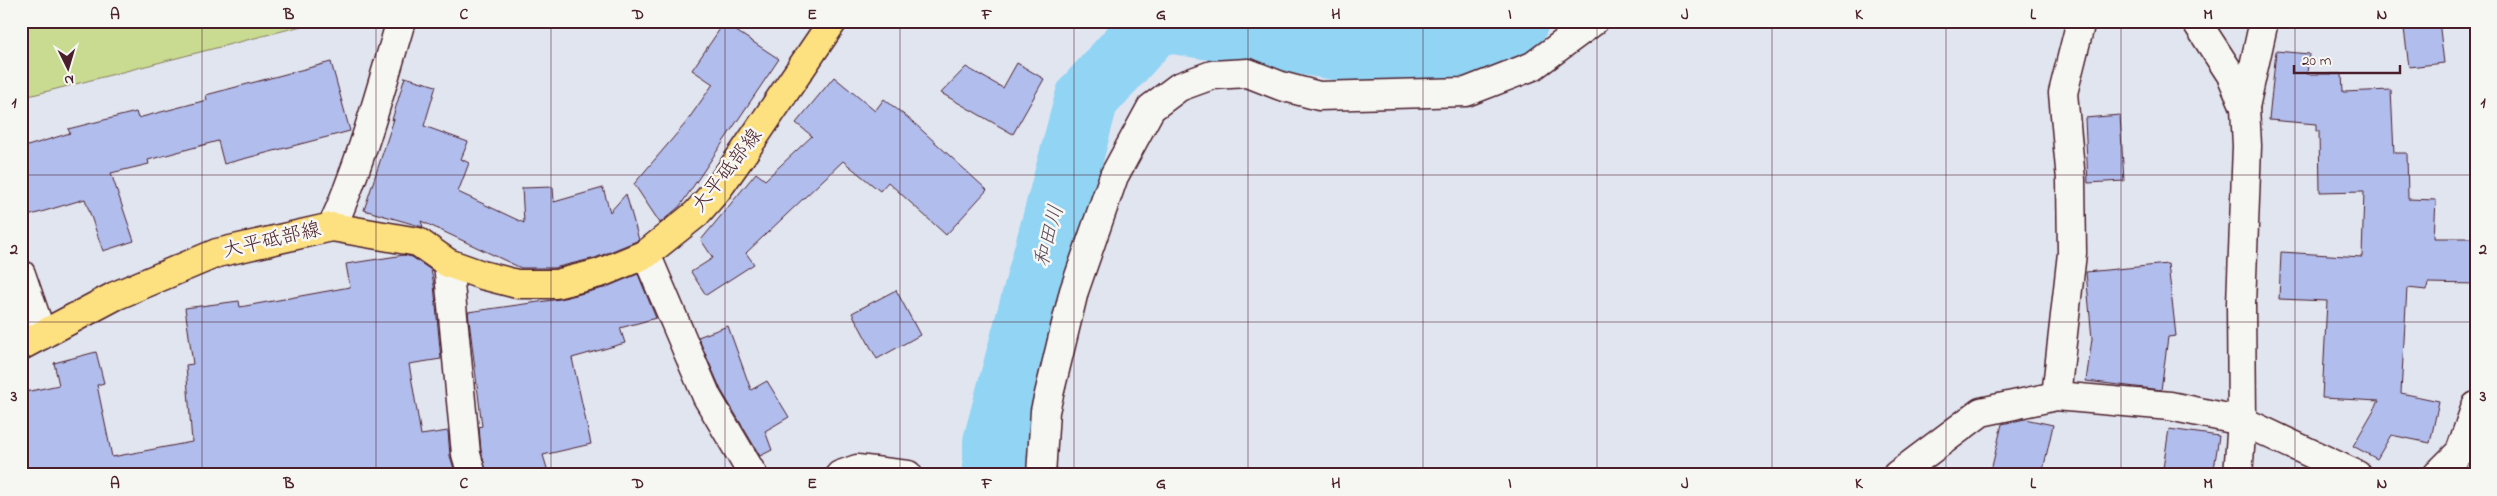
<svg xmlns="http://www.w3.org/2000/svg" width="2497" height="496" viewBox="0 0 2497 496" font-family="'Indie Flower','Klee One',sans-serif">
  <rect width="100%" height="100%" fill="#e1e5f0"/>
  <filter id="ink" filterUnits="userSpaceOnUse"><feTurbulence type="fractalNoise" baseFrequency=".02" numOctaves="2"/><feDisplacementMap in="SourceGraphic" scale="10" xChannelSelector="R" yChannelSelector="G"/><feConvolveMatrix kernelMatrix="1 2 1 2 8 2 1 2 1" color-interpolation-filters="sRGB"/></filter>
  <g filter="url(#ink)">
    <polygon fill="#c8db90" stroke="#897d5e" points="21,21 321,21 21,98"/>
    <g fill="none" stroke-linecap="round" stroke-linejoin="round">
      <g stroke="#92d4f4" stroke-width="64">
        <polyline points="1167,21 1405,59 1474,44 1517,21"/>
        <polyline points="995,475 995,442 1087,98 1156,21"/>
      </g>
    </g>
    <g fill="#b1bded" stroke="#4a1f2b">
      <polygon points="2403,21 2439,21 2444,63 2409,67"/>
      <polygon points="724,23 779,59 680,206 660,223 634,184 685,124 713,84 692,70"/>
      <polygon points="2276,51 2309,54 2307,74 2342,74 2343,92 2391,90 2394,153 2407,153 2408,199 2436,200 2434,238 2476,238 2476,284 2428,283 2427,290 2407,288 2401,393 2439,401 2430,443 2391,435 2377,459 2353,446 2379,401 2322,398 2327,301 2279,299 2281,252 2362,257 2364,191 2320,192 2319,131 2316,131 2316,124 2269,120"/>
      <polygon points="331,62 350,131 224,164 218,141 148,160 149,164 111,173 134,241 103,251 85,199 21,218 21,148 70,133 68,129 136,112 138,118 207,100 206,95"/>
      <polygon points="1017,63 1044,79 1013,134 941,93 966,67 1003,88"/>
      <polygon points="405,77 436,86 424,126 468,142 461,159 469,163 458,192 524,223 522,188 553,187 554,202 603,188 610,212 626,194 639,240 595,258 554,268 521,268 421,221 423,227 364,210 394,119 392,120"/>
      <polygon points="834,77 875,111 884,99 913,122 987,190 946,235 888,182 880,191 843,161 746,253 754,264 706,295 691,272 713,258 701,240 756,173 765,180 812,136 796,123"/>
      <polygon points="2120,115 2124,181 2088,183 2085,118"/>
      <polygon points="404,255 412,257 431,270 434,285 441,359 409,364 421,435 448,431 450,456 456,475 21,475 21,393 59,385 54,363 96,352 104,383 97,385 112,457 192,442 186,365 193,364 185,308 239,301 240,307 350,287 346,264"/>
      <polygon points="2168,264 2176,336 2168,337 2161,390 2086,381 2092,339 2086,272"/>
      <polygon points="638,274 656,318 620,328 625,343 572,358 591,444 543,455 549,475 487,475 481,451 479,427 482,426 468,312 560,299 604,288"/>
      <polygon points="896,290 920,335 877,359 852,313"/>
      <polygon points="728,326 751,390 767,381 789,417 765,431 772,450 760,456 721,390 698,337"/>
      <polygon points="2025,419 2053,425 2042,475 1990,475 2002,424"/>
      <polygon points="2169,429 2219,436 2213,475 2162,475"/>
    </g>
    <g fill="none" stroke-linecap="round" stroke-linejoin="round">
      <defs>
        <g id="street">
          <polyline points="2196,21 2231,75 2245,107 2247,146 2241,304 2242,421 2238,475"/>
          <polyline points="2245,107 2264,21"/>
          <path d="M332,227C362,161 380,91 401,21"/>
          <polyline points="646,254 707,397 753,475"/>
          <polyline points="448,263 466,454 472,475"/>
          <polyline points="21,274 42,335"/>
          <polyline points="2056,396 2072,253 2071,180 2063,93 2081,21"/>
          <polyline points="840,475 857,469 908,475"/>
          <polyline points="1041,475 1045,411 1074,291 1114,176 1151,108 1179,87 1212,75 1248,73 1281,86 1319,96 1466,92 1533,66 1594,21"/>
          <polyline points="1897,475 1981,412 2056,396 2170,406 2242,421 2357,475"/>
          <polyline points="2437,475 2460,452 2476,406"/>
        </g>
        <polyline id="primary" points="21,346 115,296 217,253 332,227 418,242 448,263 482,275 517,284 556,284 600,273 646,254 696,214 717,190 744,152 833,21"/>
      </defs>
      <use href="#street" stroke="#4a1f2b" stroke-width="31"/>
      <use href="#primary" stroke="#4a1f2b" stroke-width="31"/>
      <use href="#street" stroke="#f6f6f2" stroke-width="28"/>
      <use href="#primary" stroke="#fde080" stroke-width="28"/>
    </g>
  </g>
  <path fill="none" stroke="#4a1f2b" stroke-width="1" stroke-opacity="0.55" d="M202,21V475M376,21V475M551,21V475M725,21V475M900,21V475M1074,21V475M1248,21V475M1423,21V475M1597,21V475M1772,21V475M1946,21V475M2121,21V475M2295,21V475M21,175H2476M21,322H2476"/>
  <g text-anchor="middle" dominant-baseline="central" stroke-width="5" stroke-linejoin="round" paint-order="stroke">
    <g font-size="20" fill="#4a1f2b" stroke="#f6f6f2">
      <text transform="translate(728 171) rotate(-52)">大平砥部線</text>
      <text transform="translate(272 241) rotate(-13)">大平砥部線</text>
    </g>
    <g font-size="21" font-style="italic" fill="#5c4c5d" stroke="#f6f6f2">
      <text transform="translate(1050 236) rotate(-75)">和田川</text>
    </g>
  </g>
  <rect width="2497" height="496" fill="none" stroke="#f6f6f2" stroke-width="55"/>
  <g transform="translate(68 68) rotate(175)" stroke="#f6f6f2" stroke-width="4" paint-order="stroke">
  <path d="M0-4L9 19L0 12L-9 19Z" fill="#4a1f2b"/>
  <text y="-8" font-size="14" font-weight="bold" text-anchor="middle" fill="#4a1f2b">N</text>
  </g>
  <path d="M2294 65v8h106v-8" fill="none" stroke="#4a1f2b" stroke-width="2.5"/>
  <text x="2302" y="65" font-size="15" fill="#4a1f2b" stroke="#f6f6f2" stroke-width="4" paint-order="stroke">20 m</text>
  <rect x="28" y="28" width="2442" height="440" fill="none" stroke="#4a1f2b" stroke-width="2"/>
  <g font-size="16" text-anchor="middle" font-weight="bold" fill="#4a1f2b">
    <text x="115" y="19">A</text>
    <text x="289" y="19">B</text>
    <text x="464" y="19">C</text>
    <text x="638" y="19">D</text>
    <text x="812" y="19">E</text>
    <text x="987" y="19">F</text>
    <text x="1161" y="19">G</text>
    <text x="1336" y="19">H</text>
    <text x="1510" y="19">I</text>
    <text x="1685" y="19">J</text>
    <text x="1859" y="19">K</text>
    <text x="2033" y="19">L</text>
    <text x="2208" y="19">M</text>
    <text x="2382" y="19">N</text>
    <text x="14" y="107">1</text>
    <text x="2483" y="107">1</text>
    <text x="14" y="254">2</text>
    <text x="2483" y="254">2</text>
    <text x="14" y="401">3</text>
    <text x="2483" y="401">3</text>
    <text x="115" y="488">A</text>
    <text x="289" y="488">B</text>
    <text x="464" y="488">C</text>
    <text x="638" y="488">D</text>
    <text x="812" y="488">E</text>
    <text x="987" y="488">F</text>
    <text x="1161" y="488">G</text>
    <text x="1336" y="488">H</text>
    <text x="1510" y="488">I</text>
    <text x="1685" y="488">J</text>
    <text x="1859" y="488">K</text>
    <text x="2033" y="488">L</text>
    <text x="2208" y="488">M</text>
    <text x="2382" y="488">N</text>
  </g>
</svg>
